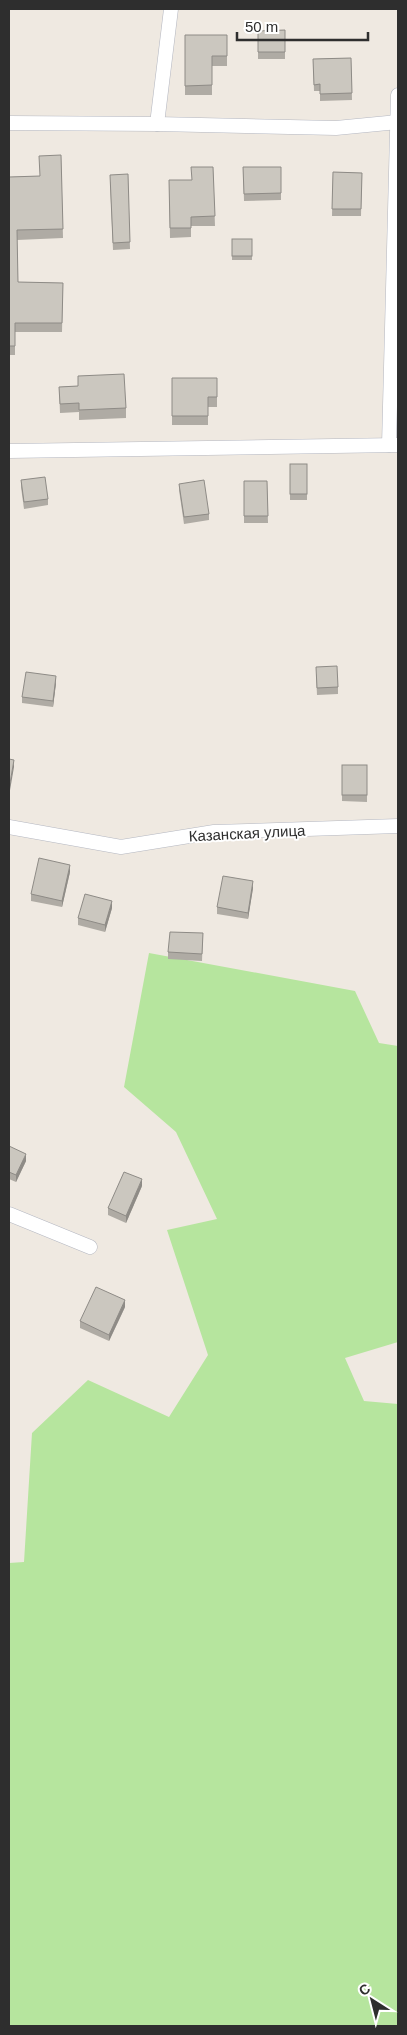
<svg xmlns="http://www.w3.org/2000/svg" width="407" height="2035" viewBox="0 0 407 2035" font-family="Helvetica,sans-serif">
  <rect width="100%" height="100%" fill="#efe9e1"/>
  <polygon fill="#b6e59e" points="149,953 355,991 379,1043 398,1046 398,1342 345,1358 364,1401 398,1404 398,2026 9,2026 9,1563 24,1562 32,1433 88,1380 169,1417 208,1355 167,1230 217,1219 176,1132 124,1087"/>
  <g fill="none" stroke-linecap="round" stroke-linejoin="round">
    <defs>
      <g id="street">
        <polyline points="9,123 157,124 336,128 398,122"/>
        <polyline points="157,124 171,9"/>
        <polyline points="389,445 398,95"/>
        <polyline points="9,451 398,445"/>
        <polyline points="9,827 121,847 214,832 398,826"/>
        <polyline points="9,1214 90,1247"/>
      </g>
    </defs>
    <use href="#street" stroke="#b4b7c1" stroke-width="15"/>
    <use href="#street" stroke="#fff" stroke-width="14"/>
  </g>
  <g fill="#afaba4">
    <rect x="334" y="9" width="36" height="1"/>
    <polygon points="285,30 285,59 258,59 258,31"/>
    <polygon points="185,35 227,35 227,66 212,66 212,95 185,95"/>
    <polygon points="351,58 352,100 320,101 320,91 314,91 313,59"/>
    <polygon points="61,155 63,238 17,240 18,282 63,283 62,332 15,332 15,355 9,355 9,177 40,176"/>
    <polygon points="213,167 215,226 191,226 191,237 170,238 169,180 192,180"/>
    <polygon points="243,167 281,167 281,200 244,201"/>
    <polygon points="333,172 362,173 361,216 332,216"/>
    <polygon points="128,174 130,249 113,250 110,182"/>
    <rect x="232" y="239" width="20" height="21"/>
    <polygon points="78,376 126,408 126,418 79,420 79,412 60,413 59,387 78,386"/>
    <polygon points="172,378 217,378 217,407 208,407 208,425 172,425"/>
    <rect x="290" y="464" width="17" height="36"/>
    <polygon points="21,480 48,499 48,505 24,509 21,487"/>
    <polygon points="244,481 267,481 268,523 244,523"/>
    <polygon points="179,484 209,514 209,520 184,524 179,490"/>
    <polygon points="316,674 338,687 338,694 317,695"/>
    <polygon points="56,683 53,707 22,703 22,697"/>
    <polygon points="342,765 367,765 367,802 342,801"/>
    <polygon points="70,872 62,907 31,901 31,894"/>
    <polygon points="253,888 248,919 217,914 217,907"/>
    <polygon points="112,908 105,932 78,925 78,918"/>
    <polygon points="203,933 202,961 168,959 168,952"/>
    <polygon points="9,1146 26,1161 16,1182 9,1179"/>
    <polygon points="142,1186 126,1223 108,1215 108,1208"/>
    <polygon points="125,1307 109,1341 80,1328 80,1321"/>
  </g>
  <g fill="#8e8b86">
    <polygon points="56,676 56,683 53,707 53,701"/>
    <polygon points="14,760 14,767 9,796 9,789"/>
    <polygon points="70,865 70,872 62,907 62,901"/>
    <polygon points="253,881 253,888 248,919 248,913"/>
    <polygon points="112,901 112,908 105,932 105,925"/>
    <polygon points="26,1154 26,1161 16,1182 16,1175"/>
    <polygon points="142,1179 142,1186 126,1223 126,1216"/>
    <polygon points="125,1300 125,1307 109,1341 109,1335"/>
  </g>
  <g fill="#cbc7bf" stroke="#8e8b86">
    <polygon points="285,30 285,52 258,52 258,31"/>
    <polygon points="185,35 227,35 227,56 212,56 212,85 185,86"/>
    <polygon points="351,58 352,93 320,94 320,84 314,85 313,59"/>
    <polygon points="61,155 63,229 17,230 18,282 63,283 62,323 15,323 15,346 9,346 9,177 40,176 39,156"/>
    <polygon points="191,167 213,167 215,216 191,217 191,228 170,228 169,180 192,180"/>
    <polygon points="243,167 281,167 281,193 244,194"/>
    <polygon points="333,172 362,173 361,209 332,209"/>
    <polygon points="128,174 130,242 113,243 110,175"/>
    <rect x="232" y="239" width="20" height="17"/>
    <polygon points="124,374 126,408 79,410 79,403 60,404 59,387 78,386 78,376"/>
    <polygon points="172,378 217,378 217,397 208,397 208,416 172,416"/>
    <rect x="290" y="464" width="17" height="30"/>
    <polygon points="45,477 48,499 24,502 21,480"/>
    <polygon points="204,480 209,514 184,517 179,484"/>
    <polygon points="244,481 267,481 268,516 244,516"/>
    <polygon points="337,666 338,687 317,688 316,667"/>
    <polygon points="26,672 56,676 53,701 22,697"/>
    <polygon points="9,759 14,760 9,789"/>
    <rect x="342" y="765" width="25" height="30"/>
    <polygon points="39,858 70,865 62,901 31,894"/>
    <polygon points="223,876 253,881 248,913 217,907"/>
    <polygon points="85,894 112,901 105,925 78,918"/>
    <polygon points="170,932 203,933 202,954 168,952"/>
    <polygon points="9,1146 26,1154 16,1175 9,1172"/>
    <polygon points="124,1172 142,1179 126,1216 108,1208"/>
    <polygon points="96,1287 125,1300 109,1335 80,1321"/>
  </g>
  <g text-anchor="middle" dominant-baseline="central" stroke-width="4" stroke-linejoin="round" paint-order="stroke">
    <g font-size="15" fill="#2e2e2e" stroke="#fff">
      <text transform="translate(247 833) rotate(-3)">Казанская улица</text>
    </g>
  </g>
  <rect width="407" height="2035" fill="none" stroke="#2e2e2e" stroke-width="20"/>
  <g transform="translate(372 2000) rotate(324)" stroke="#ffffff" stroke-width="4" paint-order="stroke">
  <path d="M0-4L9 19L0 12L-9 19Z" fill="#2e2e2e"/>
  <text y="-8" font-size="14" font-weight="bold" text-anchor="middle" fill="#2e2e2e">С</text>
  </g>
  <path d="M237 32v8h131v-8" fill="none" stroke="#2e2e2e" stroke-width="2.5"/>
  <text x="245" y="32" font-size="15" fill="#2e2e2e" stroke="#ffffff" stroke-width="4" paint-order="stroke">50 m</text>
</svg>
